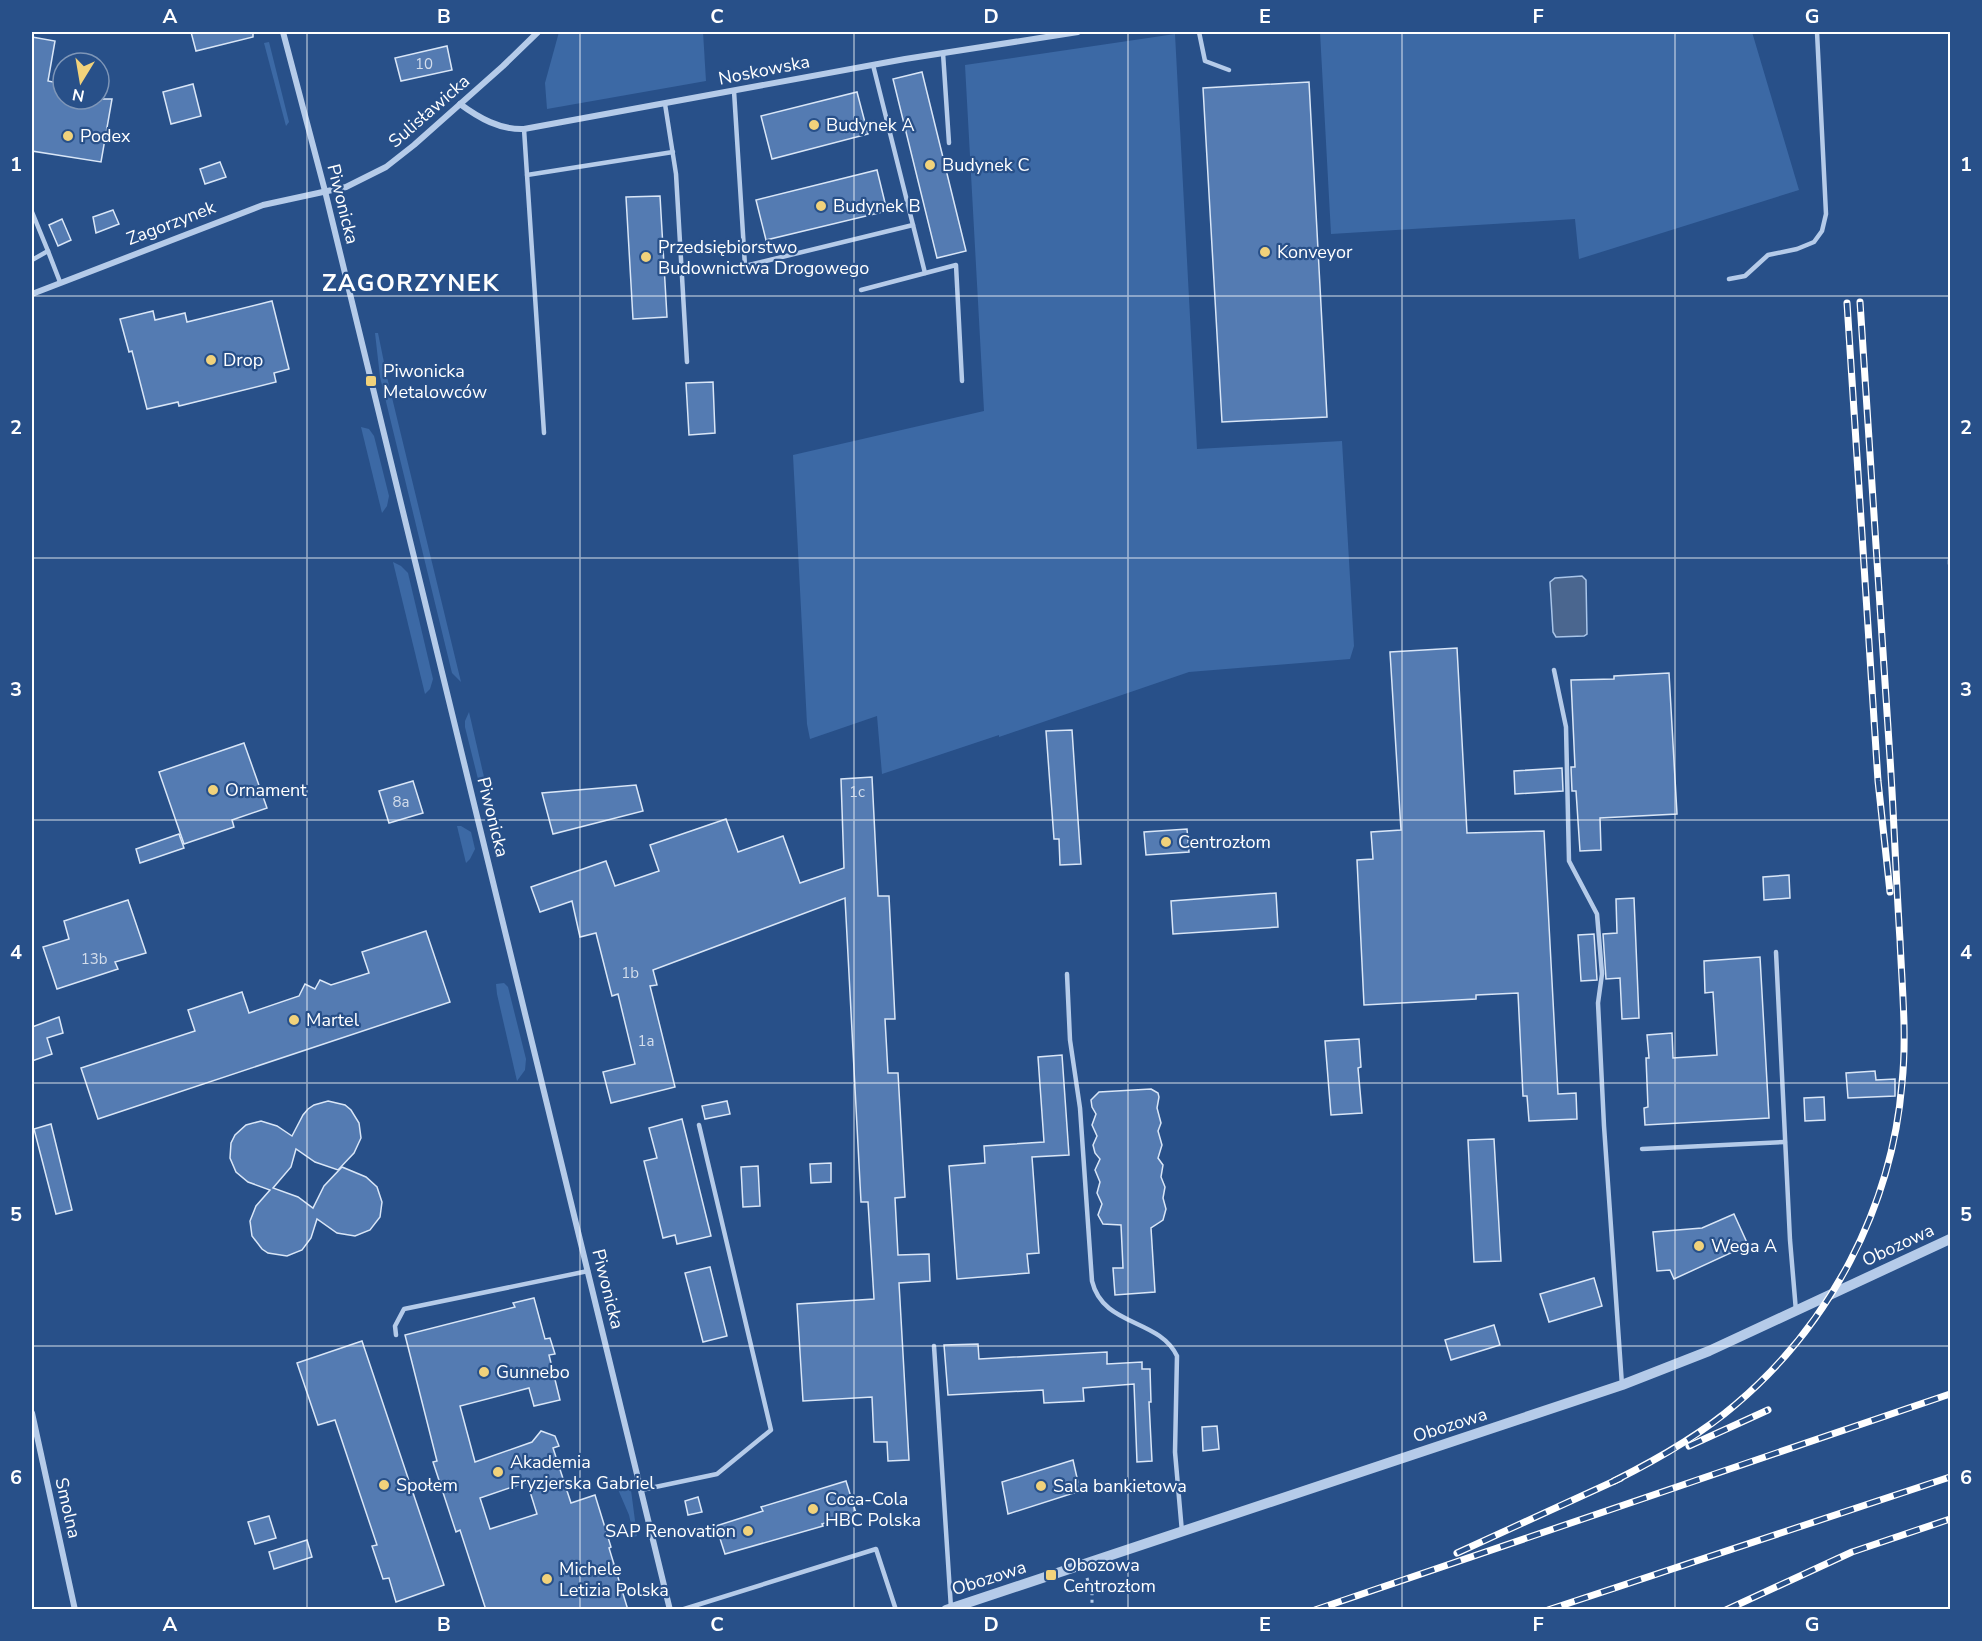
<svg xmlns="http://www.w3.org/2000/svg" width="1982" height="1641" viewBox="0 0 1982 1641" font-family="'Nunito Sans',sans-serif">
  <rect width="100%" height="100%" fill="#285089"/>
  <g fill="#3c69a5">
    <polygon points="559,32 703,32 706,81 547,109 545,83"/>
    <polygon points="1320,32 1752,32 1799,190 1579,259 1575,219 1331,234"/>
    <polygon points="1175,34 1197,449 1342,441 1354,646 1350,659 1189,672 999,737 999,735 882,774 877,716 810,739 807,724 793,455 984,411 965,65"/>
    <polygon points="269,42 289,122 286,126 264,43"/>
    <polygon points="375,333 378,333 387,377 461,682 452,673 380,377"/>
    <polygon points="361,427 369,429 374,436 389,496 387,506 382,513"/>
    <polygon points="393,562 401,566 408,573 433,679 430,689 425,694"/>
    <polygon points="469,712 487,790 479,783 465,727 465,721"/>
    <polygon points="457,826 461,826 471,832 475,849 470,859 466,863"/>
    <polygon points="504,983 508,987 526,1059 525,1070 517,1081 497,994 496,984"/>
    <polygon points="624,1486 631,1490 637,1536 634,1537 629,1515 617,1487"/>
  </g>
  <polygon fill="#4a668f" stroke="#a9c5e9" stroke-width="1.5" points="1582,576 1586,580 1587,634 1584,636 1556,637 1553,632 1550,582 1555,578"/>
  <g fill="#547bb2" stroke="#d9e6f7" stroke-width="1.5" fill-rule="evenodd">
    <polygon points="191,32 253,32 253,37 196,51"/>
    <polygon points="32,37 55,41 48,81 63,84 63,99 112,99 101,162 32,151"/>
    <polygon points="447,46 452,70 401,81 395,58"/>
    <polygon points="922,72 966,251 937,258 893,79"/>
    <polygon points="1309,82 1327,417 1222,422 1203,88"/>
    <polygon points="193,84 201,116 171,124 163,92"/>
    <polygon points="857,92 868,134 772,159 761,116"/>
    <polygon points="220,162 226,177 205,184 200,169"/>
    <polygon points="877,170 887,211 766,240 756,200"/>
    <polygon points="660,196 667,317 633,319 626,197"/>
    <polygon points="113,210 119,224 96,233 93,217"/>
    <polygon points="62,219 71,240 58,246 49,225"/>
    <polygon points="272,301 289,369 274,373 276,382 179,406 178,402 147,409 132,351 129,352 120,319 153,311 155,320 185,313 187,322"/>
    <polygon points="713,382 715,433 689,435 686,383"/>
    <polygon points="1457,648 1467,833 1544,831 1558,1094 1576,1093 1577,1119 1529,1121 1527,1096 1523,1096 1518,993 1476,995 1476,999 1364,1005 1357,860 1373,859 1371,832 1401,830 1390,652"/>
    <polygon points="1669,673 1677,814 1600,818 1601,850 1580,851 1576,791 1572,791 1571,767 1575,767 1571,680 1614,679 1614,676"/>
    <polygon points="1072,730 1081,864 1060,865 1059,839 1054,839 1046,731"/>
    <polygon points="244,743 267,808 232,820 234,827 184,844 159,772"/>
    <polygon points="1562,768 1563,791 1515,794 1514,771"/>
    <polygon points="872,777 878,896 889,896 895,1019 885,1019 888,1073 898,1073 905,1197 895,1198 898,1255 929,1254 930,1281 899,1283 909,1460 888,1461 887,1442 874,1442 872,1397 803,1401 797,1304 874,1299 868,1202 861,1202 845,898 653,970 657,985 650,986 675,1087 611,1103 603,1072 635,1064 618,994 612,996 596,933 580,937 572,901 540,912 531,887 606,861 615,886 659,871 650,845 726,819 738,852 783,836 800,883 844,868 841,779"/>
    <polygon points="413,781 423,813 389,823 379,791"/>
    <polygon points="636,785 643,811 553,834 542,793"/>
    <polygon points="1187,829 1189,852 1146,855 1144,832"/>
    <polygon points="179,834 184,848 140,863 136,849"/>
    <polygon points="1789,875 1790,898 1764,900 1763,877"/>
    <polygon points="1276,893 1278,927 1173,934 1171,901"/>
    <polygon points="1634,898 1639,1018 1622,1019 1620,978 1606,979 1603,934 1617,933 1616,899"/>
    <polygon points="128,900 146,953 115,962 118,969 57,989 43,947 69,939 64,921"/>
    <polygon points="426,931 450,1002 98,1119 81,1068 195,1031 188,1010 242,992 249,1013 299,996 305,984 315,989 320,980 331,985 369,973 362,952"/>
    <polygon points="1594,934 1597,980 1581,981 1578,935"/>
    <polygon points="1760,957 1769,1118 1645,1125 1644,1108 1648,1107 1646,1058 1649,1058 1647,1035 1672,1033 1673,1058 1717,1055 1713,992 1705,993 1704,961"/>
    <polygon points="59,1017 63,1033 47,1038 52,1054 32,1061 32,1027"/>
    <polygon points="1359,1039 1361,1067 1358,1068 1362,1113 1331,1115 1325,1041"/>
    <polygon points="1062,1055 1069,1155 1032,1157 1039,1253 1027,1254 1029,1273 957,1279 949,1166 985,1163 984,1146 1044,1142 1038,1057"/>
    <polygon points="1875,1071 1876,1080 1895,1079 1895,1096 1848,1098 1846,1073"/>
    <polygon points="1151,1089 1158,1093 1159,1097 1157,1108 1161,1123 1158,1131 1162,1145 1158,1158 1163,1165 1161,1177 1165,1187 1163,1198 1166,1209 1163,1220 1151,1228 1155,1292 1115,1295 1113,1268 1123,1268 1121,1225 1103,1224 1098,1215 1102,1204 1097,1193 1100,1182 1095,1170 1100,1159 1095,1153 1093,1145 1097,1136 1092,1125 1096,1114 1092,1107 1091,1100 1099,1092"/>
    <polygon points="1824,1097 1825,1120 1805,1121 1804,1098"/>
    <polygon points="328,1101 345,1105 351,1110 359,1123 361,1138 354,1153 338,1170 315,1162 296,1149 291,1167 273,1188 298,1197 313,1208 324,1186 342,1167 366,1177 377,1187 382,1202 380,1217 370,1230 355,1236 337,1233 317,1219 311,1238 302,1250 287,1256 268,1253 262,1249 252,1236 250,1221 256,1206 270,1190 248,1182 236,1172 230,1158 231,1143 235,1135 246,1125 261,1121 277,1126 292,1136 303,1115 308,1109 314,1105"/>
    <polygon points="727,1101 730,1114 705,1119 702,1106"/>
    <polygon points="682,1119 711,1236 677,1244 675,1235 663,1238 644,1161 657,1158 649,1128"/>
    <polygon points="51,1124 72,1210 56,1214 34,1129"/>
    <polygon points="1494,1139 1501,1261 1474,1262 1468,1140"/>
    <polygon points="831,1163 831,1182 811,1183 810,1164"/>
    <polygon points="758,1166 760,1206 743,1207 741,1167"/>
    <polygon points="1734,1214 1748,1245 1674,1279 1670,1270 1657,1271 1653,1232 1702,1228"/>
    <polygon points="710,1267 727,1336 703,1342 685,1273"/>
    <polygon points="1594,1278 1602,1306 1549,1322 1540,1294"/>
    <path d="M534,1298L545,1339L550,1338L555,1354L549,1355L560,1400L534,1406L529,1388L460,1406L475,1462L532,1442L541,1431L555,1436L559,1446L553,1448L571,1503L595,1495L611,1547L609,1548L628,1610H486L460,1530L456,1532L433,1462L437,1461L405,1335L515,1307L513,1303ZM527,1482L537,1514L490,1529L480,1498Z"/>
    <polygon points="1494,1325 1500,1345 1451,1360 1445,1340"/>
    <polygon points="362,1341 444,1585 396,1602 389,1578 383,1579 372,1546 377,1545 335,1420 318,1425 297,1363"/>
    <polygon points="978,1344 979,1359 1107,1352 1107,1364 1142,1362 1142,1369 1150,1369 1151,1402 1149,1402 1152,1461 1137,1462 1134,1384 1083,1388 1084,1401 1044,1403 1043,1390 948,1395 944,1345"/>
    <polygon points="1217,1426 1219,1449 1203,1451 1202,1427"/>
    <polygon points="1073,1460 1080,1491 1008,1514 1002,1482"/>
    <polygon points="846,1481 856,1513 822,1524 823,1526 725,1554 716,1526 763,1511 761,1507"/>
    <polygon points="698,1497 702,1512 688,1515 685,1501"/>
    <polygon points="269,1516 276,1538 255,1544 248,1522"/>
    <polygon points="307,1540 312,1557 274,1569 269,1552"/>
  </g>
  <g fill="none" stroke-linecap="round" stroke-linejoin="round">
    <polyline stroke="#b5cbe9" stroke-width="3" stroke-dasharray="3 4.5" stroke-linecap="butt" points="1087,1578 1092,1594 1092,1610"/>
    <g stroke="#b5cbe9" stroke-width="4.5">
      <polyline points="1199,32 1205,61 1229,70"/>
      <polyline points="943,53 949,143"/>
      <polyline points="873,65 925,273"/>
      <polyline points="734,91 745,266 913,225"/>
      <polyline points="665,104 676,174 687,362"/>
      <polyline points="524,129 544,433"/>
      <polyline points="527,175 673,152"/>
      <polyline points="32,212 48,251 32,260"/>
      <polyline points="48,251 60,282"/>
      <polyline points="1729,279 1745,276 1768,255 1797,249 1814,242 1822,231 1826,214 1817,32"/>
      <polyline points="861,290 956,265 962,381"/>
      <polyline points="1950,560 1950,564"/>
      <polyline points="1554,670 1566,727 1569,861 1597,914 1602,974 1598,1003 1604,1126 1622,1385"/>
      <polyline points="1776,952 1790,1240 1796,1311"/>
      <path d="M1067,974L1070,1040L1080,1108L1092,1281C1103,1327 1159,1318 1177,1356L1175,1452L1182,1532"/>
      <polyline points="1642,1149 1785,1142"/>
      <polyline points="396,1335 395,1326 404,1309 588,1271"/>
      <polyline points="934,1346 951,1608"/>
      <polyline points="641,1490 717,1474 771,1430 699,1125"/>
      <polyline points="681,1610 876,1549 896,1610"/>
    </g>
    <g stroke="#b5cbe9" stroke-width="6">
      <polyline points="283,32 325,191 670,1610"/>
      <path d="M460,104C479,118 500,130 524,129L905,59L1078,32"/>
      <polyline points="32,294 263,205 346,187 386,167 414,145 503,66 538,32"/>
      <polyline points="32,1413 75,1610"/>
    </g>
    <polyline stroke="#b5cbe9" stroke-width="10" points="946,1610 1622,1385 1709,1351 1950,1239"/>
    <defs>
      <g id="rail">
        <polyline points="1847,303 1878,781 1890,892"/>
        <polyline points="1689,1446 1768,1410"/>
        <path d="M1614,1481C1656,1460 1699,1436 1735,1405C1830,1325 1892,1207 1902,1083C1907,1036 1902,988 1900,940C1896,879 1894,818 1890,758C1880,606 1870,454 1860,302"/>
        <polyline points="1457,1553 1621,1478"/>
        <polyline points="1315,1610 1950,1394"/>
        <polyline points="1548,1610 1950,1477"/>
        <polyline points="1726,1610 1852,1552 1950,1519"/>
      </g>
    </defs>
    <use href="#rail" stroke="#fff" stroke-width="7"/>
    <use href="#rail" stroke="#285089" stroke-width="4.5" stroke-dasharray="14" stroke-linecap="butt"/>
  </g>
  <path fill="none" stroke="#fff" stroke-width="1.5" stroke-opacity="0.55" d="M307,32V1610M580,32V1610M854,32V1610M1128,32V1610M1402,32V1610M1675,32V1610M32,296H1950M32,558H1950M32,820H1950M32,1083H1950M32,1346H1950"/>
  <g fill="#f1d27b" stroke="#285089" stroke-width="2">
    <circle cx="814" cy="125" r="6"/>
    <circle cx="68" cy="136" r="6"/>
    <circle cx="930" cy="165" r="6"/>
    <circle cx="821" cy="206" r="6"/>
    <circle cx="1265" cy="252" r="6"/>
    <circle cx="646" cy="257" r="6"/>
    <circle cx="211" cy="360" r="6"/>
    <rect x="365" y="375" width="12" height="12" rx="3"/>
    <circle cx="213" cy="790" r="6"/>
    <circle cx="1166" cy="842" r="6"/>
    <circle cx="294" cy="1020" r="6"/>
    <circle cx="1699" cy="1246" r="6"/>
    <circle cx="484" cy="1372" r="6"/>
    <circle cx="498" cy="1472" r="6"/>
    <circle cx="384" cy="1485" r="6"/>
    <circle cx="1041" cy="1486" r="6"/>
    <circle cx="813" cy="1509" r="6"/>
    <circle cx="748" cy="1531" r="6"/>
    <rect x="1045" y="1569" width="12" height="12" rx="3"/>
    <circle cx="547" cy="1579" r="6"/>
  </g>
  <g text-anchor="middle" dominant-baseline="central" stroke-width="4.5" stroke-linejoin="round" paint-order="stroke">
    <g font-size="15" fill="#d4deec">
      <text x="424" y="64">10</text>
      <text x="857" y="792">1c</text>
      <text x="401" y="802">8a</text>
      <text x="94" y="959">13b</text>
      <text x="630" y="973">1b</text>
      <text x="646" y="1041">1a</text>
    </g>
    <g font-size="18" fill="#fff" stroke="#285089">
      <text transform="translate(764 70) rotate(-11)">Noskowska</text>
      <text transform="translate(429 111) rotate(-41)">Sulisławicka</text>
      <text transform="translate(343 204) rotate(76)">Piwonicka</text>
      <text transform="translate(171 223) rotate(-21)">Zagorzynek</text>
      <text transform="translate(493 817) rotate(76)">Piwonicka</text>
      <text transform="translate(1898 1245) rotate(-25)">Obozowa</text>
      <text transform="translate(608 1289) rotate(76)">Piwonicka</text>
      <text transform="translate(1450 1425) rotate(-18)">Obozowa</text>
      <text transform="translate(68 1508) rotate(77)">Smolna</text>
      <text transform="translate(989 1578) rotate(-18)">Obozowa</text>
    </g>
    <g font-size="18" fill="#fff" stroke="#285089" text-anchor="start">
      <text x="826" y="125">Budynek A</text>
      <text x="80" y="136">Podex</text>
      <text x="942" y="165">Budynek C</text>
      <text x="833" y="206">Budynek B</text>
      <text x="658" y="247">Przedsiębiorstwo<tspan x="658" dy="21">Budownictwa Drogowego</tspan></text>
      <text x="1277" y="252">Konveyor</text>
      <text x="223" y="360">Drop</text>
      <text x="383" y="371">Piwonicka<tspan x="383" dy="21">Metalowców</tspan></text>
      <text x="225" y="790">Ornament</text>
      <text x="1178" y="842">Centrozłom</text>
      <text x="306" y="1020">Martel</text>
      <text x="1711" y="1246">Wega A</text>
      <text x="496" y="1372">Gunnebo</text>
      <text x="510" y="1462">Akademia<tspan x="510" dy="21">Fryzjerska Gabriel</tspan></text>
      <text x="396" y="1485">Społem</text>
      <text x="1053" y="1486">Sala bankietowa</text>
      <text x="825" y="1499">Coca-Cola<tspan x="825" dy="21">HBC Polska</tspan></text>
      <text x="736" y="1531" text-anchor="end">SAP Renovation</text>
      <text x="1063" y="1565">Obozowa<tspan x="1063" dy="21">Centrozłom</tspan></text>
      <text x="559" y="1569">Michele<tspan x="559" dy="21">Letizia Polska</tspan></text>
    </g>
    <g font-size="24" font-weight="bold" letter-spacing="1.5" fill="#fff" stroke="#285089">
      <text x="411" y="283">ZAGORZYNEK</text>
    </g>
  </g>
  <rect width="1982" height="1641" fill="none" stroke="#285089" stroke-width="66"/>
  <g transform="translate(81 81) rotate(191)"><circle r="28" fill="#285089" stroke="#7e96b8" stroke-width="1.5"/>
  <path d="M0-4.5L10 22L0 15L-10 22Z" fill="#f1d27b"/>
  <text y="-9" font-size="16" font-weight="bold" text-anchor="middle" fill="#ffffff">N</text>
  </g>
  <rect x="33" y="33" width="1916" height="1575" fill="none" stroke="#fff" stroke-width="2"/>
  <g font-size="20" text-anchor="middle" font-weight="bold" fill="#fff">
    <text x="170" y="23">A</text>
    <text x="444" y="23">B</text>
    <text x="717" y="23">C</text>
    <text x="991" y="23">D</text>
    <text x="1265" y="23">E</text>
    <text x="1538" y="23">F</text>
    <text x="1812" y="23">G</text>
    <text x="16" y="171">1</text>
    <text x="1966" y="171">1</text>
    <text x="16" y="434">2</text>
    <text x="1966" y="434">2</text>
    <text x="16" y="696">3</text>
    <text x="1966" y="696">3</text>
    <text x="16" y="959">4</text>
    <text x="1966" y="959">4</text>
    <text x="16" y="1221">5</text>
    <text x="1966" y="1221">5</text>
    <text x="16" y="1484">6</text>
    <text x="1966" y="1484">6</text>
    <text x="170" y="1631">A</text>
    <text x="444" y="1631">B</text>
    <text x="717" y="1631">C</text>
    <text x="991" y="1631">D</text>
    <text x="1265" y="1631">E</text>
    <text x="1538" y="1631">F</text>
    <text x="1812" y="1631">G</text>
  </g>
</svg>
